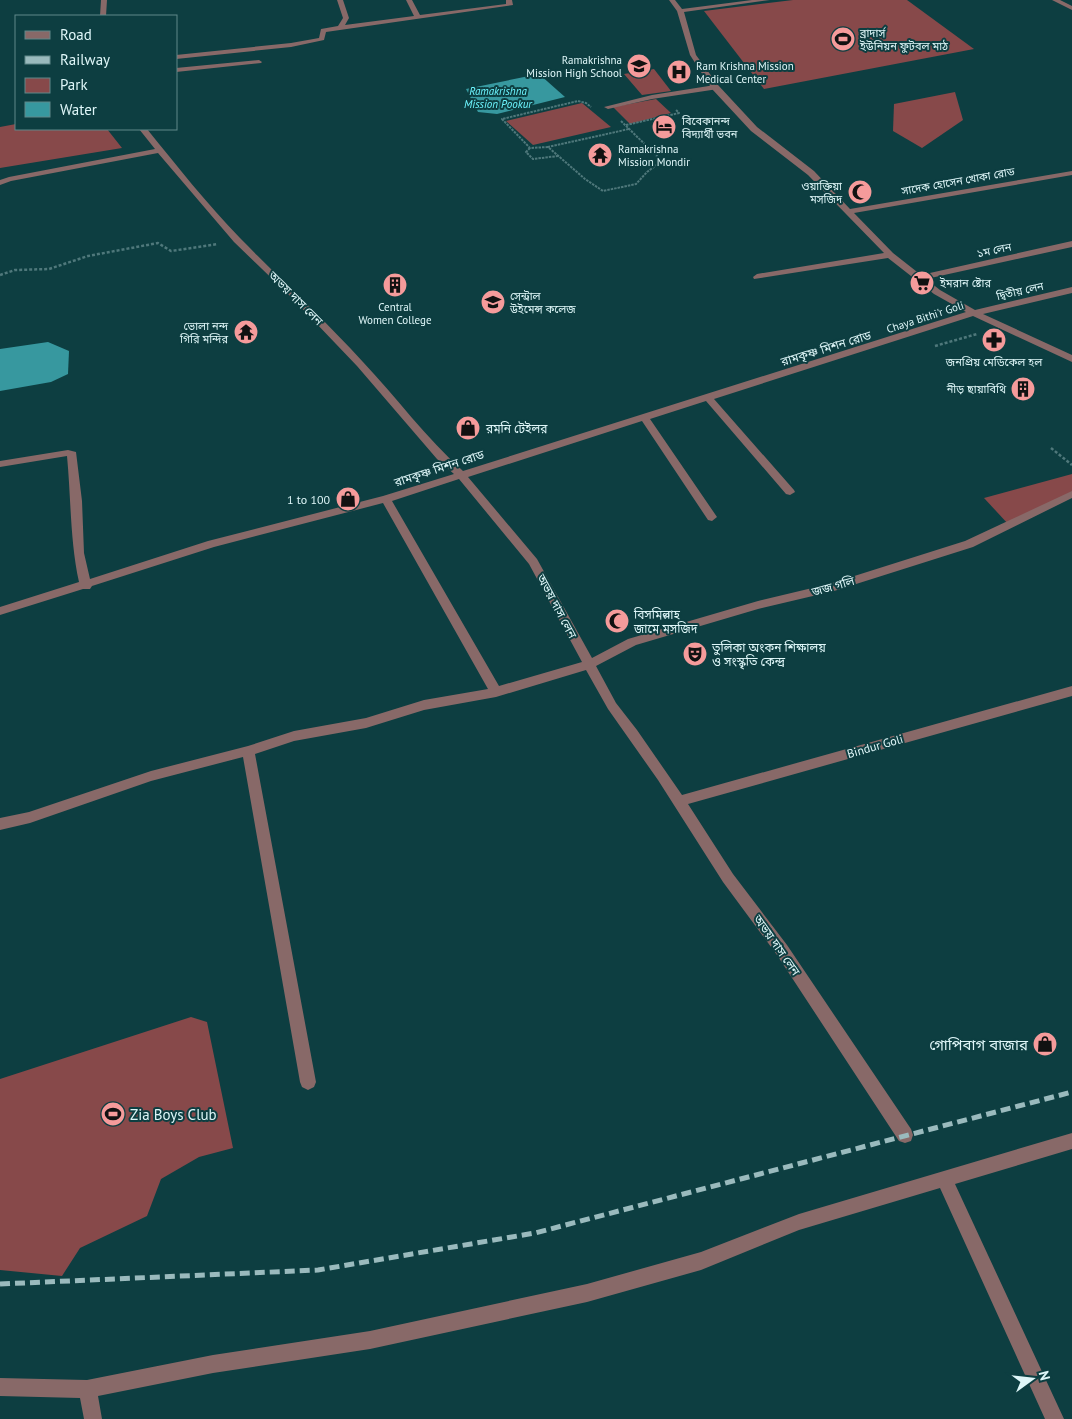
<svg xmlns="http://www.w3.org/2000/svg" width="1072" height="1419" viewBox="0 0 1072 1419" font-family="'PT Sans','Noto Sans Bengali',sans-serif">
  <rect width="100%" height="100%" fill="#0d3e41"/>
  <g fill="#87494a">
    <polygon points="793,0 907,0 974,49 764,89 704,11"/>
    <polygon points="654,69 671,91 642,95 624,74"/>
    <polygon points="955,92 963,120 922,148 893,131 894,104"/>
    <polygon points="656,99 671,113 630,124 613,107"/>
    <polygon points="582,103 611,127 533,145 506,121"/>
    <polygon points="16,124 16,129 107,129 122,148 0,168 0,127"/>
    <polygon points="1072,474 1072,494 1009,525 984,498"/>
    <polygon points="191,1017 207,1022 233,1148 199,1157 161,1179 147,1216 80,1248 62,1276 0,1270 0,1079"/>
  </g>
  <g fill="#37989f">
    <polygon points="539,74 565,97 497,114 478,112 466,89"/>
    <polygon points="48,342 69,351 68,374 51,382 0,391 0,349"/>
  </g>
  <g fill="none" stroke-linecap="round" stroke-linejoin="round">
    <g stroke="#4f787b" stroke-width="2" stroke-dasharray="2.5 1" stroke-linecap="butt">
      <polyline points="621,121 662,161 647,172 636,184 603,191 585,179 548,147 629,129"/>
      <polyline points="626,125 679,113 676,110"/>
      <polyline points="548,147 530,148 502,119 578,101 586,103 591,107"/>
      <polyline points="530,148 526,152 533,159 558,156"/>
    </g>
    <g stroke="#4f787b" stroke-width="2.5" stroke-dasharray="3 2" stroke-linecap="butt">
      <polyline points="0,275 15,270 49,269 88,256 158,243 171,251 218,244"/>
      <polyline points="935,346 977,334"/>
      <polyline points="1051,448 1072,465"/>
    </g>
    <g fill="#886968" fill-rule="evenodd">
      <polygon points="259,60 262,62 261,63 176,72 176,68"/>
      <polygon points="715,85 718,85 718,89 652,99 608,109 604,107 652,95"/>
    </g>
    <g fill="#886968" fill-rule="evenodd">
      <polygon points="101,0 107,0 106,16 100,16"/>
      <polygon points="337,0 343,0 349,18 345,25 414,16 406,0 412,0 420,15 506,4 506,0 512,0 513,5 326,32 324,40 291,47 176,59 176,55 291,43 319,38 321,29 338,26 343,18"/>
      <path d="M669,0H675L682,9L752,0H770L684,12L696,55L718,85L757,127L814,171L850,209L1072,171V175L854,213L893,253L921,275L1072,241V247L926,279L940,290L975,310L1072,287V293L983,314L1072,355V362L973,316L714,399L794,490L795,492L790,495L786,494L706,401L650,419L717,517L712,521L708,520L642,421L468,477L537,559L592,658L628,639L758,601L829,584L965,541L1072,491V498L973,547L834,591L758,609L636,645L596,666L616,703L637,730L682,795L1072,686V696L688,804L733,874L787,945L911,1129L913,1135L911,1141L905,1143L899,1141L777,955L723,882L658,780L608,709L586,670L496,697L424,710L366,728L294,741L255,754L316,1082L314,1087L308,1090L302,1087L300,1082L243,757L151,781L30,823L0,830V818L29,812L151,771L248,746L294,731L366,718L424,700L488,689L383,503L214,547L92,586L90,589H83L0,615V607L79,582C70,541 71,498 67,456L0,467V461L68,450L76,452L82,501L84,553L90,579L208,541L383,496L454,474L437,459L357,366L293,299L234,242L158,153L11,181L0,185V180L9,177L155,149L139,129H147C177,166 207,204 240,238C281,280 324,319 363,362C397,398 426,438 463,471L966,312L934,294L888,258L754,279L753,277L757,274L884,253L808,175L751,131L712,89L690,55L677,11ZM459,479L529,564L582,662L499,686L392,501Z"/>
      <polygon points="1052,0 1060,0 1072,6 1072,10"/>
      <polygon points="1072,1133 1072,1149 955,1184 1064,1419 1045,1419 940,1188 799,1230 701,1270 587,1302 370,1349 213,1373 98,1396 102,1419 84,1419 80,1398 0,1396 0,1378 87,1380 213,1355 370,1331 587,1284 701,1252 799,1214"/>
    </g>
    <polyline stroke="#9ababd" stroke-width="5" stroke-dasharray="10 5" stroke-linecap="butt" points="0,1284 318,1270 535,1233 1072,1092"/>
  </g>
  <defs>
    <symbol id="stadium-disc" viewBox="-11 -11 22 22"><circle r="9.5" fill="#f59b9b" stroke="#0d3e41"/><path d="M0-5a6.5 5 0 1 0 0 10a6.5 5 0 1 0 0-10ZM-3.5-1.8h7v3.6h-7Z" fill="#111"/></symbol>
    <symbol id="school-disc" viewBox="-11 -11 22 22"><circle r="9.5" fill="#f59b9b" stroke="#0d3e41"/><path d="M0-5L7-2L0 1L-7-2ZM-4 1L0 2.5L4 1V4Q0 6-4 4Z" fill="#111"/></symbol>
    <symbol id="hospital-disc" viewBox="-11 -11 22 22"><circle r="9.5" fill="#f59b9b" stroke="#0d3e41"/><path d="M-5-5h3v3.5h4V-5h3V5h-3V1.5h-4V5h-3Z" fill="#111"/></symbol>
    <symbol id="hotel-disc" viewBox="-11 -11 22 22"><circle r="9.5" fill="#f59b9b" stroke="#0d3e41"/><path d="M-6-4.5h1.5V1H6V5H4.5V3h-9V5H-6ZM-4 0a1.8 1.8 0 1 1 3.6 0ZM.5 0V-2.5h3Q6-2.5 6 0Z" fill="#111"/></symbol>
    <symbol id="temple-disc" viewBox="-11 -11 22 22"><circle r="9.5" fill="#f59b9b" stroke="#0d3e41"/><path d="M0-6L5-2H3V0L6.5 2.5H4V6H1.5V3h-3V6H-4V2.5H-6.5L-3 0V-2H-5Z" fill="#111"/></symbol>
    <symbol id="mosque-disc" viewBox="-11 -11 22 22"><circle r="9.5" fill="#f59b9b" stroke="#0d3e41"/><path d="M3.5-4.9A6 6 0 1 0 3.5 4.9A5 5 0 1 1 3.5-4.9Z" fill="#111"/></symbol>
    <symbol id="supermarket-disc" viewBox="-11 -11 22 22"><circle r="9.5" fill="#f59b9b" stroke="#0d3e41"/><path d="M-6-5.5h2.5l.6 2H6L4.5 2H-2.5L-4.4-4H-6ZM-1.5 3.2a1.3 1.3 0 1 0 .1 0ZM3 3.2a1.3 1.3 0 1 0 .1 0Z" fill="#111"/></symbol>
    <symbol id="building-disc" viewBox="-11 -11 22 22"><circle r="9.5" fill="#f59b9b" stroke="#0d3e41"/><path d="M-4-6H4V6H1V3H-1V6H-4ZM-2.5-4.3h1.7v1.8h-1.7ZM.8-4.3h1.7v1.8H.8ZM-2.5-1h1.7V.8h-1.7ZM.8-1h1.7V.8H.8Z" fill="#111"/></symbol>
    <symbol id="university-disc" viewBox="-11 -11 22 22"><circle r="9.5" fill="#f59b9b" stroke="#0d3e41"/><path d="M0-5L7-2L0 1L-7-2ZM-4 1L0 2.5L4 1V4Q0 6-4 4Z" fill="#111"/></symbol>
    <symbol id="pharmacy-disc" viewBox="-11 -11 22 22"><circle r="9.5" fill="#f59b9b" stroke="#0d3e41"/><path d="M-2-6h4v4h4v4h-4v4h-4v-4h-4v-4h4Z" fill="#111"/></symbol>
    <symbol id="shop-disc" viewBox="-11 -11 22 22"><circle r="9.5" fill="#f59b9b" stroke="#0d3e41"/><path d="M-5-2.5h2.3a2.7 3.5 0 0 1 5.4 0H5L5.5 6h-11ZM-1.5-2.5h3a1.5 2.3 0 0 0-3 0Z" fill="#111"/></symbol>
    <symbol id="theatre-disc" viewBox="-11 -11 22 22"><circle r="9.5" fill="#f59b9b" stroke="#0d3e41"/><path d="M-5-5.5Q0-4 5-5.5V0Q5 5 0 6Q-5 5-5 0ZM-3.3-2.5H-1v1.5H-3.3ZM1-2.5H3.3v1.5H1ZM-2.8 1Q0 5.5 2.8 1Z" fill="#111"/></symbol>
  </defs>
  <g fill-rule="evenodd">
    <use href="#stadium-disc" x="829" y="25" width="28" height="28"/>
    <use href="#school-disc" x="625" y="52" width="28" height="28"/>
    <use href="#hospital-disc" x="665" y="58" width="28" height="28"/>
    <use href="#hotel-disc" x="650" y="113" width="28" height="28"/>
    <use href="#temple-disc" x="586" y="141" width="28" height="28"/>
    <use href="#mosque-disc" x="846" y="178" width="28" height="28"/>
    <use href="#supermarket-disc" x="908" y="269" width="28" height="28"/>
    <use href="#building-disc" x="381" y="271" width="28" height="28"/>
    <use href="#university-disc" x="479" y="288" width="28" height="28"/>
    <use href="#temple-disc" x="232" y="318" width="28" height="28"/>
    <use href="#pharmacy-disc" x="980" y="326" width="28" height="28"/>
    <use href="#building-disc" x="1009" y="375" width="28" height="28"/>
    <use href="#shop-disc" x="454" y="414" width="28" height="28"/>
    <use href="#shop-disc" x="334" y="485" width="28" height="28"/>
    <use href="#mosque-disc" x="603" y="607" width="28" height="28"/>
    <use href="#theatre-disc" x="681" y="640" width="28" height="28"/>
    <use href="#shop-disc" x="1031" y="1030" width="28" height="28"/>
    <use href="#stadium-disc" x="99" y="1100" width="28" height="28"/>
  </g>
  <g text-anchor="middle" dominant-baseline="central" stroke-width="4" stroke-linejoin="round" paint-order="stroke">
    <g font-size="11" fill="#def6f8" stroke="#0d3e41" text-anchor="start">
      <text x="860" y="33">ব্রাদার্স<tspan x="860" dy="13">ইউনিয়ন ফুটবল মাঠ</tspan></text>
      <text x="622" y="60" text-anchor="end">Ramakrishna<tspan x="622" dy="13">Mission High School</tspan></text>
      <text x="696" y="66">Ram Krishna Mission<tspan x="696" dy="13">Medical Center</tspan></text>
      <text x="682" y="121">বিবেকানন্দ<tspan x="682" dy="13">বিদ্যার্থী ভবন</tspan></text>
      <text x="618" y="149">Ramakrishna<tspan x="618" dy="13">Mission Mondir</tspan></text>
      <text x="842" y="186" text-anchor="end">ওয়াক্তিয়া<tspan x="842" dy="13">মসজিদ</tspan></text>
      <text x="940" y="283">ইমরান ষ্টোর</text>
      <text x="510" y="296">সেন্ট্রাল<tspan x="510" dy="13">উইমেন্স কলেজ</tspan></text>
      <text x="395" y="307" text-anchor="middle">Central<tspan x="395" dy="13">Women College</tspan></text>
      <text x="228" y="326" text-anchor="end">ভোলা নন্দ<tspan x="228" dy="13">গিরি মন্দির</tspan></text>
      <text x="994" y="362" text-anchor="middle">জনপ্রিয় মেডিকেল হল</text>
      <text x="1006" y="389" text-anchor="end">নীড় ছায়াবিথি</text>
    </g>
    <g font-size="11" font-style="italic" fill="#6df6ff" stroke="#0d3e41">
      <text x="498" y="91">Ramakrishna<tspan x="498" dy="13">Mission Pookur</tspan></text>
    </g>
    <g font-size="11" fill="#def6f8" stroke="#0d3e41">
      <text transform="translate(958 181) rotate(-10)">সাদেক হোসেন খোকা রোড</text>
      <text transform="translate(994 250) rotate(-12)">১ম লেন</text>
      <text transform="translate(1020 291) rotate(-13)">দ্বিতীয় লেন</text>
      <text transform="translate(925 317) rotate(-18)">Chaya Bithi'r Goli</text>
    </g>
    <g font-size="12" fill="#def6f8" stroke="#0d3e41">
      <text transform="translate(296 298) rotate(45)">অভয় দাস লেন</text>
      <text transform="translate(826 348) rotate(-17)">রামকৃষ্ণ মিশন রোড</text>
      <text transform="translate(439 468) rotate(-18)">রামকৃষ্ণ মিশন রোড</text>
      <text transform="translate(833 586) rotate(-16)">জজ গলি</text>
      <text transform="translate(557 606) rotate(62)">অভয় দাস লেন</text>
      <text transform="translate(875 746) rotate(-16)">Bindur Goli</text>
      <text transform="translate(777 945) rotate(55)">অভয় দাস লেন</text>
    </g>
    <g font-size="12" fill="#def6f8" stroke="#0d3e41" text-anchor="start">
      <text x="486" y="428">রমনি টেইলর</text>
      <text x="330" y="499" text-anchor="end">1 to 100</text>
      <text x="634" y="614">বিসমিল্লাহ<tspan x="634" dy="14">জামে মসজিদ</tspan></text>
      <text x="712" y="647">তুলিকা অংকন শিক্ষালয়<tspan x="712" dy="14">ও সংস্কৃতি কেন্দ্র</tspan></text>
    </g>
    <g font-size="15" fill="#def6f8" stroke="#0d3e41" text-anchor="end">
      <text x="1028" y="1044">গোপিবাগ বাজার</text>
      <text x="130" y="1114" text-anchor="start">Zia Boys Club</text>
    </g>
  </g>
  <rect x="15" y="15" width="162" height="115" fill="#0d3e41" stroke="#61888a"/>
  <rect x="25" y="31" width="25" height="8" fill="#886968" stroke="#61888a"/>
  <text x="60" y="40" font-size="15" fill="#def6f8">Road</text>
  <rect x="25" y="56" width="25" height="8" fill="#9ababd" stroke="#61888a"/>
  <text x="60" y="65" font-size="15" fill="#def6f8">Railway</text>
  <rect x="25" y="78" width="25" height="15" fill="#87494a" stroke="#61888a"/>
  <text x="60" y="90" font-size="15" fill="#def6f8">Park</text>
  <rect x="25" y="102" width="25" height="15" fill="#37989f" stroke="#61888a"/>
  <text x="60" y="115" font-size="15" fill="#def6f8">Water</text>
  <g transform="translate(1032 1379) rotate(75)" stroke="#0d3e41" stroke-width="4" paint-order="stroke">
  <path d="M0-4L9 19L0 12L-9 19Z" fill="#def6f8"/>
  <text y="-8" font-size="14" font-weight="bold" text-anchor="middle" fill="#def6f8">N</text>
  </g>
</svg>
